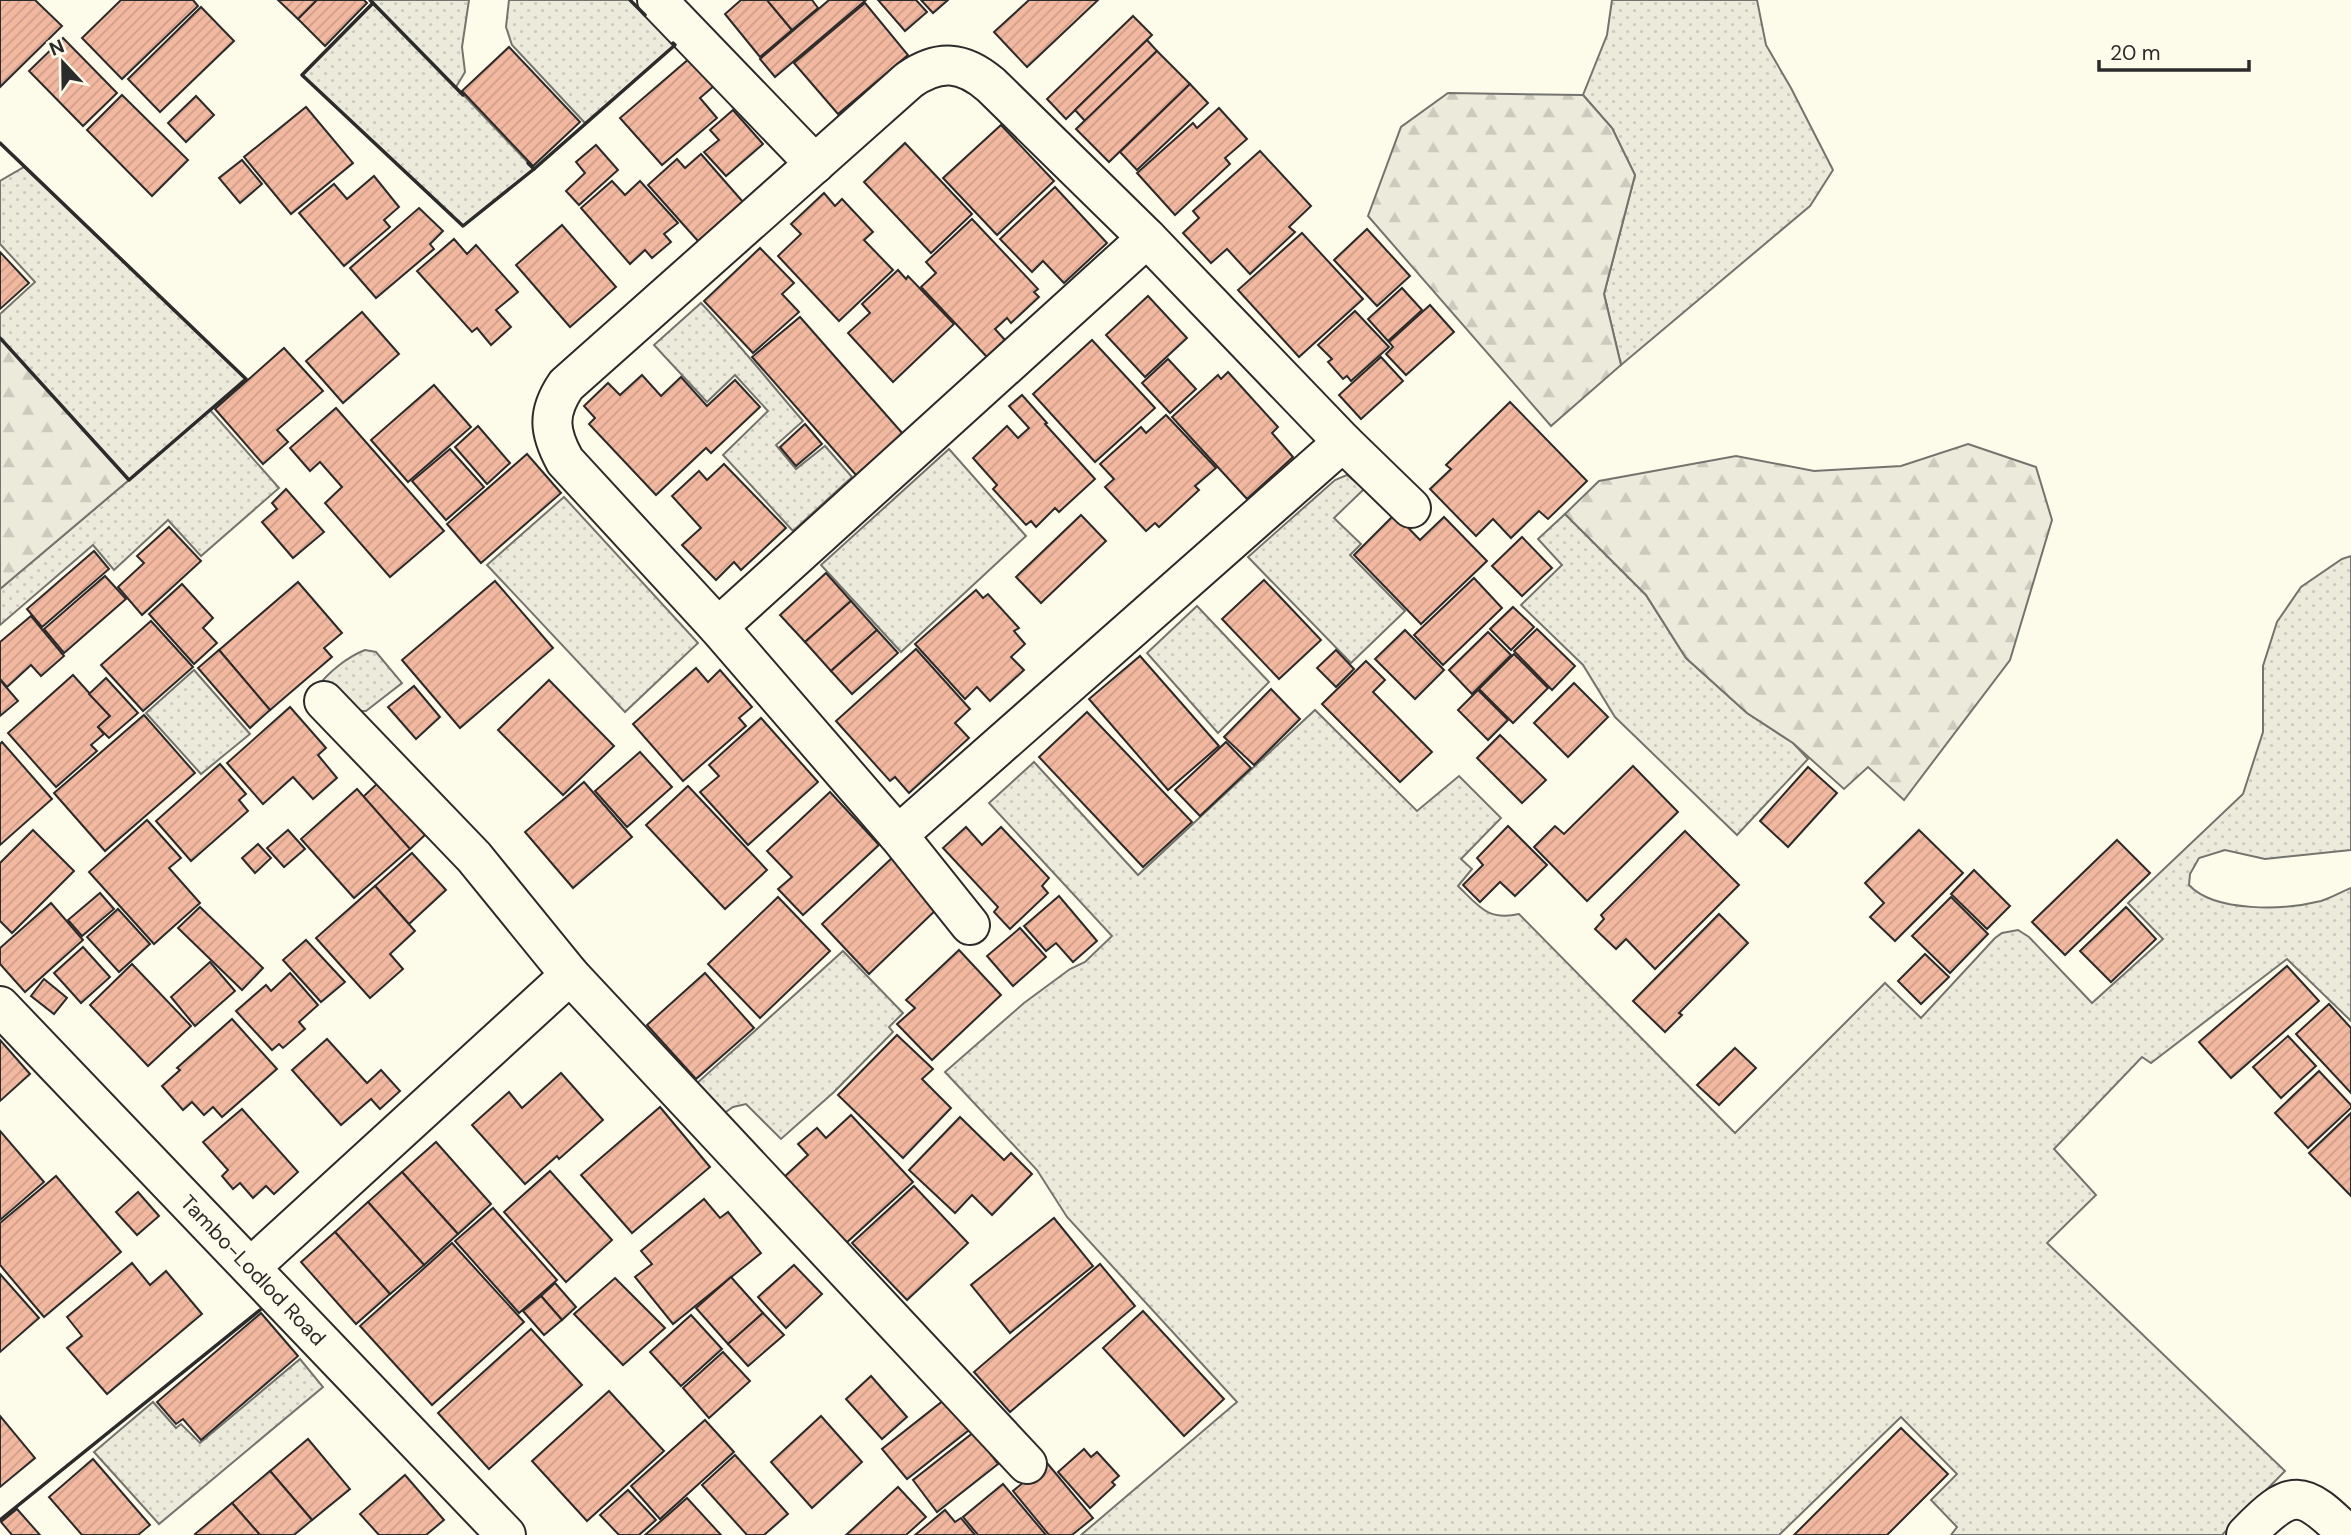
<svg xmlns="http://www.w3.org/2000/svg" width="2351" height="1535" viewBox="0 0 2351 1535" font-family="'DM Sans',sans-serif">
  <defs>
    <pattern id="grass-dots" width="8" height="8" patternUnits="userSpaceOnUse" patternTransform="scale(1.75)"><rect width="8" height="8" fill="#ecebdb"/><path d="M2 2h.1M6 6h.1" fill="none" stroke="#cbcabc" stroke-width="1.8" stroke-linecap="round"/></pattern>
    <pattern id="forest-firs" width="22" height="20" patternUnits="userSpaceOnUse" patternTransform="scale(1.75)"><rect width="22" height="20" fill="#ecebdb"/><path d="M5 1l3.5 6h-7zM16 11l3.5 6h-7z" fill="#cbcabc"/></pattern>
    <pattern id="building-hatch" width="6" height="6" patternUnits="userSpaceOnUse" patternTransform="scale(1.75)"><rect width="6" height="6" fill="#f2b8a0"/><path d="M-1 1l2-2M0 6l6-6M5 7l2-2" fill="none" stroke="#d09e8a"/></pattern>
  </defs>
  <rect width="100%" height="100%" fill="#fdfbea"/>
  <g fill="url(#grass-dots)" stroke="#74746e" stroke-width="2">
    <polygon points="370,0 469,0 462,47 465,72 456,87 534,169 463,226 302,75 373,4"/>
    <polygon points="509,0 630,0 675,45 585,123 512,45 506,27"/>
    <polygon points="1612,0 1757,0 1766,45 1791,88 1833,170 1810,206 1621,365 1604,294 1635,175 1612,128 1583,95 1607,35"/>
    <polygon points="24,167 246,379 210,410 279,488 201,556 168,520 114,570 93,545 0,625 0,589 129,480 0,338 0,314 35,282 0,244 0,181"/>
    <path d="M701,303C737,341 769,382 803,421L776,445L796,469L825,446L852,477L793,531L723,455L768,411L735,375L707,402L654,345Z"/>
    <polygon points="949,449 1026,536 901,652 821,565"/>
    <polygon points="1347,475 1364,489 1334,518 1361,544 1350,555 1405,611 1351,663 1248,557 1335,480"/>
    <polygon points="564,497 698,643 625,712 487,565"/>
    <polygon points="1565,514 1646,595 1686,658 1747,713 1793,743 1808,759 1737,835 1615,717 1583,665 1521,605 1562,565 1538,539"/>
    <path d="M2351,556V850L2265,859L2225,850L2199,858L2190,874L2189,885C2215,913 2285,910 2321,901C2331,898 2341,892 2351,888V1021L2287,959L2151,1063L2142,1057L2054,1149L2096,1195L2047,1243L2285,1471L2222,1535H1951L1957,1527L1931,1500L1957,1474L1901,1417L1779,1535H1081L1237,1402L1067,1217L1037,1170L945,1072L1024,1003L1070,969L1085,962L1112,936L989,803L1034,762L1138,875L1315,710L1417,811L1459,776L1501,818L1461,859L1472,869L1458,886C1479,906 1487,921 1519,914L1735,1133L1885,983L1921,1018L1995,938L2002,933L2018,930L2029,937L2092,1003L2163,939L2128,903L2243,794L2263,732V666L2277,622L2301,587L2342,559Z"/>
    <polygon points="1197,606 1269,682 1218,733 1147,653"/>
    <path d="M365,650L376,652L402,683L366,711H358L317,687C329,672 347,657 365,650Z"/>
    <polygon points="194,670 250,734 201,774 146,713"/>
    <polygon points="843,951 903,1013 889,1027 893,1032 834,1092 781,1139 746,1104 733,1107 723,1114 695,1085"/>
    <polygon points="300,1359 323,1387 159,1524 94,1452 153,1402 176,1428 181,1424 200,1443"/>
  </g>
  <g fill="url(#forest-firs)" stroke="#74746e" stroke-width="2">
    <polygon points="1448,93 1583,95 1612,128 1635,175 1604,294 1621,365 1551,426 1368,216 1401,127"/>
    <polygon points="0,338 129,480 0,589"/>
    <polygon points="1968,444 2036,467 2052,520 2010,660 1904,800 1868,767 1844,789 1793,743 1747,713 1686,658 1646,595 1565,514 1599,481 1736,456 1814,471 1901,466"/>
  </g>
  <g fill="url(#building-hatch)" stroke="#2b2b2b" stroke-width="2">
    <polygon points="0,0 35,0 62,26 0,87"/>
    <polygon points="121,0 193,0 198,6 122,79 82,38"/>
    <polygon points="278,0 317,0 298,19"/>
    <polygon points="317,0 364,0 367,3 325,46 298,19"/>
    <polygon points="741,0 767,0 792,30 760,57 725,14"/>
    <polygon points="767,0 812,0 818,8 792,30"/>
    <polygon points="829,0 866,0 775,77 760,59"/>
    <polygon points="878,0 916,0 927,12 905,31"/>
    <polygon points="921,0 948,0 933,13"/>
    <polygon points="1029,0 1098,0 1027,67 994,32"/>
    <polygon points="865,3 908,55 838,114 794,63"/>
    <polygon points="201,7 234,41 160,112 128,79"/>
    <polygon points="1133,16 1152,35 1066,119 1047,99"/>
    <polygon points="63,38 117,93 83,126 29,71"/>
    <polygon points="1147,40 1157,51 1085,121 1075,110"/>
    <polygon points="509,47 580,122 533,166 462,91"/>
    <polygon points="1157,51 1190,84 1109,162 1076,129"/>
    <polygon points="690,58 714,86 700,98 717,118 662,165 620,118"/>
    <polygon points="1190,84 1208,103 1137,170 1120,152"/>
    <polygon points="122,95 188,160 152,196 87,130"/>
    <polygon points="196,96 214,115 186,142 168,123"/>
    <polygon points="306,107 353,163 291,214 244,157"/>
    <polygon points="1219,108 1247,139 1225,158 1230,164 1175,215 1137,173 1193,123 1197,128"/>
    <polygon points="733,110 763,144 726,176 704,152 719,140 710,130"/>
    <polygon points="1001,125 1054,181 997,235 943,178"/>
    <polygon points="905,143 972,214 931,253 864,182"/>
    <polygon points="596,145 618,170 579,205 566,191 585,173 576,162"/>
    <polygon points="1260,151 1311,206 1289,227 1295,232 1250,274 1227,249 1211,263 1183,233 1199,218 1193,211"/>
    <polygon points="701,154 743,202 698,241 648,185 677,159 685,168"/>
    <polygon points="242,160 262,184 240,203 219,178"/>
    <polygon points="374,176 399,207 384,220 390,227 344,266 299,213 334,184 347,199"/>
    <polygon points="612,181 625,195 640,181 678,223 664,234 671,242 652,258 645,250 630,264 581,208"/>
    <polygon points="1055,187 1107,243 1064,283 1043,261 1032,272 1000,239"/>
    <polygon points="824,193 835,206 842,199 873,232 864,240 893,270 839,321 778,256 801,234 791,224"/>
    <polygon points="419,208 443,231 430,244 434,249 376,298 350,268"/>
    <polygon points="972,219 1038,289 1034,292 1039,297 1011,323 1007,318 995,329 1005,340 987,357 921,287 936,273 926,262"/>
    <polygon points="562,225 616,287 570,327 516,265"/>
    <polygon points="1367,229 1410,276 1377,306 1334,260"/>
    <polygon points="1302,233 1363,299 1299,357 1238,290"/>
    <polygon points="454,239 467,254 476,245 518,292 496,310 511,327 491,345 477,328 472,332 417,271"/>
    <polygon points="760,248 794,283 782,294 799,312 753,353 704,301"/>
    <polygon points="0,252 29,283 0,309"/>
    <polygon points="898,270 906,279 908,276 954,324 893,382 848,333 870,313 862,304"/>
    <polygon points="1402,288 1422,310 1388,341 1368,319"/>
    <polygon points="1148,296 1187,338 1145,377 1106,335"/>
    <polygon points="1430,305 1454,332 1406,375 1386,354 1393,347 1389,342"/>
    <polygon points="1355,311 1389,347 1351,381 1347,376 1343,379 1328,362 1332,359 1318,345"/>
    <polygon points="362,312 399,354 343,403 306,361"/>
    <polygon points="800,317 903,434 856,475 752,357"/>
    <polygon points="1092,340 1155,408 1095,462 1033,394"/>
    <polygon points="284,348 323,391 277,430 288,442 263,464 215,409"/>
    <polygon points="1381,357 1403,381 1361,419 1339,395"/>
    <polygon points="1168,359 1196,389 1170,413 1142,383"/>
    <polygon points="1228,372 1278,427 1272,433 1293,457 1247,499 1172,417 1218,375 1221,379"/>
    <polygon points="642,375 661,396 681,377 707,406 735,380 760,407 711,453 706,448 656,495 589,424 595,418 584,406 608,383 620,395"/>
    <polygon points="434,385 471,427 408,482 371,440"/>
    <polygon points="1022,395 1047,423 1045,424 1095,479 1059,512 1055,508 1036,527 1031,521 1026,525 993,489 997,485 973,458 1007,426 1018,438 1029,428 1009,406"/>
    <polygon points="1510,402 1587,481 1548,519 1539,511 1511,538 1493,519 1476,536 1430,489 1451,469 1446,465"/>
    <polygon points="336,408 444,531 390,577 325,503 342,487 320,462 310,471 290,448"/>
    <polygon points="1166,415 1216,468 1195,486 1199,490 1159,527 1155,523 1146,531 1105,487 1114,479 1100,464 1141,427 1146,433"/>
    <polygon points="805,424 822,444 796,466 780,447"/>
    <polygon points="478,426 510,463 487,484 455,447"/>
    <polygon points="450,449 484,487 446,520 412,481"/>
    <polygon points="527,454 561,493 481,563 447,524"/>
    <polygon points="724,464 786,528 741,570 734,562 716,580 682,545 701,528 672,496 699,471 707,480"/>
    <polygon points="286,489 324,532 293,558 262,522 277,509 272,503"/>
    <polygon points="1395,514 1420,540 1444,517 1487,561 1421,624 1354,555"/>
    <polygon points="1081,515 1106,541 1041,603 1016,577"/>
    <polygon points="169,527 201,561 142,615 118,587 144,563 137,556"/>
    <polygon points="1522,537 1552,568 1522,596 1492,566"/>
    <polygon points="94,551 109,569 42,627 27,609"/>
    <polygon points="826,573 851,601 805,642 780,615"/>
    <polygon points="105,576 126,599 64,653 44,629"/>
    <polygon points="1474,578 1502,608 1443,665 1414,635"/>
    <polygon points="1264,580 1321,640 1279,679 1222,619"/>
    <polygon points="495,581 553,648 460,728 402,660"/>
    <polygon points="298,582 342,633 324,648 332,657 270,710 219,650"/>
    <polygon points="182,584 213,618 203,628 217,643 194,664 149,614"/>
    <polygon points="976,590 983,598 988,594 1019,628 1014,631 1025,644 1011,657 1024,670 990,701 977,687 965,699 915,644"/>
    <polygon points="851,601 877,630 831,671 805,642"/>
    <polygon points="1513,607 1534,627 1511,650 1490,629"/>
    <polygon points="31,616 64,656 41,676 31,665 7,687 0,679 0,642"/>
    <polygon points="151,621 193,667 143,711 101,665"/>
    <polygon points="1537,629 1575,666 1552,690 1514,651"/>
    <polygon points="877,630 898,653 852,694 831,671"/>
    <polygon points="1405,630 1444,670 1415,699 1375,659"/>
    <polygon points="1488,632 1511,655 1472,694 1449,670"/>
    <polygon points="916,649 970,709 955,723 969,738 909,793 895,777 890,781 836,721"/>
    <polygon points="219,650 270,710 250,728 198,668"/>
    <polygon points="1336,650 1354,669 1336,687 1317,668"/>
    <polygon points="1514,654 1548,688 1513,723 1479,689"/>
    <polygon points="1140,656 1219,746 1168,790 1089,699"/>
    <polygon points="1366,661 1385,680 1373,692 1432,752 1400,782 1322,704"/>
    <polygon points="696,668 708,682 720,670 752,707 739,718 746,726 683,781 633,724"/>
    <polygon points="73,675 110,716 98,727 104,734 91,745 97,751 56,787 8,733"/>
    <polygon points="106,678 138,713 109,738 98,727 110,716 89,694"/>
    <polygon points="0,680 18,701 0,716"/>
    <polygon points="549,680 614,746 563,795 498,730"/>
    <polygon points="1574,683 1608,717 1568,757 1534,723"/>
    <polygon points="414,686 440,717 416,739 388,707"/>
    <polygon points="1271,689 1300,719 1254,765 1224,737"/>
    <polygon points="1478,690 1508,720 1488,740 1458,710"/>
    <polygon points="290,707 326,748 318,755 337,778 313,799 293,777 263,804 227,763"/>
    <polygon points="1087,712 1192,822 1143,867 1039,757"/>
    <polygon points="144,715 195,773 105,851 54,793"/>
    <polygon points="761,718 818,782 748,845 700,792 719,776 709,765"/>
    <polygon points="1500,735 1546,780 1522,803 1477,758"/>
    <polygon points="2,742 52,799 0,845 0,744"/>
    <polygon points="1226,742 1251,768 1200,816 1175,790"/>
    <polygon points="640,752 672,787 627,827 595,791"/>
    <polygon points="220,764 246,794 239,800 248,811 191,861 156,821"/>
    <polygon points="1633,766 1678,812 1587,901 1534,847 1555,826 1564,834"/>
    <polygon points="1808,767 1837,793 1788,847 1760,821"/>
    <polygon points="379,782 425,835 410,849 363,797"/>
    <polygon points="584,782 632,837 573,888 525,832"/>
    <polygon points="688,786 767,870 725,909 646,825"/>
    <polygon points="357,789 410,849 354,898 301,839"/>
    <polygon points="830,792 879,845 803,915 778,889 792,877 767,851"/>
    <polygon points="147,820 181,858 169,868 200,903 154,944 89,872"/>
    <polygon points="1508,826 1547,865 1515,896 1500,882 1480,902 1463,885 1483,865 1477,858"/>
    <polygon points="966,827 982,845 1001,827 1049,878 1042,886 1048,893 1010,929 994,912 998,907 943,848"/>
    <polygon points="33,830 74,871 12,933 0,921 0,863"/>
    <polygon points="288,830 305,849 284,867 267,848"/>
    <polygon points="1919,830 1963,873 1895,941 1870,917 1884,903 1865,883"/>
    <polygon points="1685,831 1739,885 1655,969 1626,939 1616,949 1595,929 1604,919 1601,915"/>
    <polygon points="2117,840 2150,873 2065,955 2032,922"/>
    <polygon points="258,844 271,858 255,873 242,858"/>
    <polygon points="412,853 446,890 409,924 375,886"/>
    <polygon points="893,857 940,906 869,974 822,924"/>
    <polygon points="1974,870 2010,906 1987,929 1951,894"/>
    <polygon points="375,886 415,931 390,954 403,969 370,998 316,938"/>
    <polygon points="100,893 114,909 82,936 68,920"/>
    <polygon points="1059,896 1097,941 1073,962 1056,943 1046,951 1024,926"/>
    <polygon points="778,897 830,951 760,1018 708,964"/>
    <polygon points="1951,897 1988,934 1950,973 1912,936"/>
    <polygon points="51,903 83,940 25,992 0,964 0,948"/>
    <polygon points="200,907 263,968 242,990 178,928"/>
    <polygon points="2126,907 2156,939 2111,982 2080,951"/>
    <polygon points="118,909 150,944 119,972 87,937"/>
    <polygon points="1719,914 1748,943 1679,1013 1682,1015 1665,1032 1633,1001"/>
    <polygon points="1020,928 1046,957 1013,986 987,956"/>
    <polygon points="306,940 345,982 321,1002 283,960"/>
    <polygon points="83,947 110,977 81,1003 54,973"/>
    <polygon points="959,950 1001,995 932,1060 897,1024 915,1008 906,1000"/>
    <polygon points="1925,954 1949,977 1921,1004 1898,981"/>
    <polygon points="210,962 235,991 195,1026 171,997"/>
    <polygon points="132,964 191,1026 148,1066 90,1005"/>
    <polygon points="2287,966 2319,1001 2231,1078 2199,1042"/>
    <polygon points="290,973 318,1005 299,1022 305,1029 283,1048 279,1044 272,1050 236,1011 266,985 271,991"/>
    <polygon points="705,973 754,1028 696,1079 647,1025"/>
    <polygon points="44,979 67,998 54,1014 31,996"/>
    <polygon points="2329,1004 2351,1028 2351,1093 2296,1034"/>
    <polygon points="232,1019 277,1069 222,1117 213,1107 204,1115 192,1102 183,1110 162,1086 180,1070 177,1068"/>
    <polygon points="897,1035 933,1069 922,1079 951,1108 903,1158 838,1095"/>
    <polygon points="2288,1036 2316,1066 2281,1098 2253,1067"/>
    <polygon points="327,1039 367,1083 381,1070 400,1091 380,1109 371,1099 341,1125 292,1070"/>
    <polygon points="0,1040 30,1074 0,1101"/>
    <polygon points="1735,1048 1756,1068 1719,1105 1697,1085"/>
    <polygon points="2319,1071 2351,1105 2351,1108 2308,1148 2275,1113"/>
    <polygon points="561,1073 603,1120 559,1159 557,1156 525,1184 472,1125 509,1092 522,1108"/>
    <polygon points="660,1107 710,1167 632,1233 581,1175"/>
    <polygon points="242,1109 298,1172 274,1194 266,1186 253,1198 240,1183 233,1189 222,1176 228,1170 203,1142"/>
    <polygon points="2351,1113 2351,1196 2309,1153"/>
    <polygon points="851,1115 913,1182 845,1244 784,1177 808,1155 798,1144 817,1128 826,1138"/>
    <polygon points="960,1117 1004,1160 1011,1153 1032,1174 992,1215 972,1195 955,1213 909,1170"/>
    <polygon points="0,1131 44,1182 0,1220"/>
    <polygon points="436,1142 491,1204 458,1234 402,1172"/>
    <polygon points="550,1171 612,1240 566,1282 504,1212"/>
    <polygon points="402,1172 458,1234 424,1265 368,1202"/>
    <polygon points="56,1176 121,1252 44,1317 0,1265 0,1223"/>
    <polygon points="914,1186 968,1243 907,1300 852,1243"/>
    <polygon points="138,1192 159,1216 137,1235 116,1212"/>
    <polygon points="704,1199 720,1218 728,1212 761,1253 673,1324 635,1277 652,1264 641,1251"/>
    <polygon points="368,1202 424,1265 390,1294 335,1232"/>
    <polygon points="493,1208 557,1280 519,1313 455,1241"/>
    <polygon points="1054,1218 1093,1266 1010,1333 971,1285"/>
    <polygon points="335,1232 390,1294 356,1324 301,1262"/>
    <polygon points="452,1243 524,1322 432,1405 360,1326"/>
    <polygon points="132,1263 150,1285 166,1271 202,1314 107,1394 67,1348 82,1336 67,1317"/>
    <polygon points="1100,1264 1135,1306 1010,1412 974,1372"/>
    <polygon points="794,1265 822,1294 786,1328 758,1297"/>
    <polygon points="0,1274 39,1318 0,1352"/>
    <polygon points="731,1277 763,1313 728,1344 696,1308"/>
    <polygon points="615,1278 665,1328 623,1365 574,1314"/>
    <polygon points="555,1283 576,1307 562,1320 541,1296"/>
    <polygon points="541,1296 562,1320 544,1335 523,1311"/>
    <polygon points="1143,1311 1224,1399 1184,1436 1103,1348"/>
    <polygon points="261,1313 298,1356 201,1440 183,1419 176,1424 157,1402"/>
    <polygon points="763,1313 784,1335 748,1366 728,1344"/>
    <polygon points="691,1315 722,1349 681,1386 650,1352"/>
    <polygon points="531,1329 582,1385 489,1469 438,1413"/>
    <polygon points="723,1352 750,1381 709,1418 683,1388"/>
    <polygon points="871,1376 907,1417 882,1439 846,1399"/>
    <polygon points="609,1391 664,1451 587,1521 532,1461"/>
    <polygon points="944,1400 969,1430 907,1479 882,1449"/>
    <polygon points="0,1416 35,1458 0,1487"/>
    <polygon points="821,1416 862,1462 812,1508 771,1462"/>
    <polygon points="705,1420 734,1452 660,1519 631,1486"/>
    <polygon points="1901,1428 1948,1474 1887,1535 1794,1535"/>
    <polygon points="974,1432 998,1464 937,1512 913,1480"/>
    <polygon points="308,1439 350,1489 312,1520 270,1471"/>
    <polygon points="1084,1449 1091,1457 1097,1452 1119,1476 1112,1482 1115,1485 1090,1508 1058,1472"/>
    <polygon points="735,1455 788,1514 764,1535 747,1535 702,1485"/>
    <polygon points="93,1459 150,1525 138,1535 82,1535 49,1497"/>
    <polygon points="1047,1463 1093,1518 1072,1535 1049,1535 1013,1491"/>
    <polygon points="270,1471 312,1520 294,1535 260,1535 232,1503"/>
    <polygon points="405,1475 444,1520 426,1535 379,1535 360,1514"/>
    <polygon points="1003,1484 1046,1535 978,1535 963,1517"/>
    <polygon points="898,1487 926,1517 906,1535 846,1535"/>
    <polygon points="628,1490 656,1520 639,1535 619,1535 600,1515"/>
    <polygon points="687,1498 721,1535 645,1535"/>
    <polygon points="232,1503 260,1535 196,1535 195,1534"/>
    <polygon points="17,1509 40,1535 12,1535 1,1522"/>
    <polygon points="945,1510 955,1522 961,1518 975,1535 915,1535"/>
  </g>
  <g fill="none" stroke-linecap="round" stroke-linejoin="round">
    <defs>
      <g id="minor">
        <polyline points="657,0 815,164"/>
        <polyline points="718,627 1147,238"/>
        <polyline points="324,701 474,857 570,975 1027,1464"/>
        <polyline points="898,835 1343,442"/>
        <path d="M970,925L898,835L718,627L565,461C549,432 547,413 566,385L909,80C939,59 963,61 991,85L1147,238L1343,442L1411,508"/>
        <polyline points="251,1267 570,975"/>
        <path d="M2246,1535C2292,1487 2302,1489 2348,1535"/>
      </g>
      <g id="tertiary">
        <path id="s1" d="M0,1006L506,1535"/>
      </g>
    </defs>
    <use href="#minor" stroke="#2b2b2b" stroke-width="42"/>
    <use href="#tertiary" stroke="#2b2b2b" stroke-width="42"/>
    <use href="#minor" stroke="#fdfbea" stroke-width="38"/>
    <use href="#tertiary" stroke="#fdfbea" stroke-width="38"/>
    <g stroke="#2b2b2b" stroke-width="3.5">
      <polyline points="370,0 463,95"/>
      <polyline points="630,0 645,15"/>
      <polyline points="373,3 302,75 463,226 534,169"/>
      <polyline points="0,143 246,379 129,480 0,338"/>
      <polyline points="528,163 534,169 675,45 673,43"/>
      <polyline points="0,1520 260,1310"/>
    </g>
  </g>
  <g text-anchor="middle" dominant-baseline="central" stroke-width="5" stroke-linejoin="round" paint-order="stroke">
    <g font-size="21" fill="#2b2b2b" stroke="#fdfbea">
      <text stroke="none"><textPath href="#s1" startOffset="366">Tambo-Lodlod Road</textPath></text>
    </g>
  </g>
  <g transform="translate(63 63) rotate(338)" stroke="#fdfbea" stroke-width="5" paint-order="stroke">
  <path d="M0-5L12 26L0 18L-12 26Z" fill="#2b2b2b"/>
  <text y="-10" font-size="19" font-weight="bold" text-anchor="middle" fill="#2b2b2b">N</text>
  </g>
  <path d="M2099 60v10h150v-10" fill="none" stroke="#2b2b2b" stroke-width="3.5"/>
  <text x="2110" y="60" font-size="21" fill="#2b2b2b" stroke="#fdfbea" stroke-width="5" paint-order="stroke">20 m</text>
</svg>
